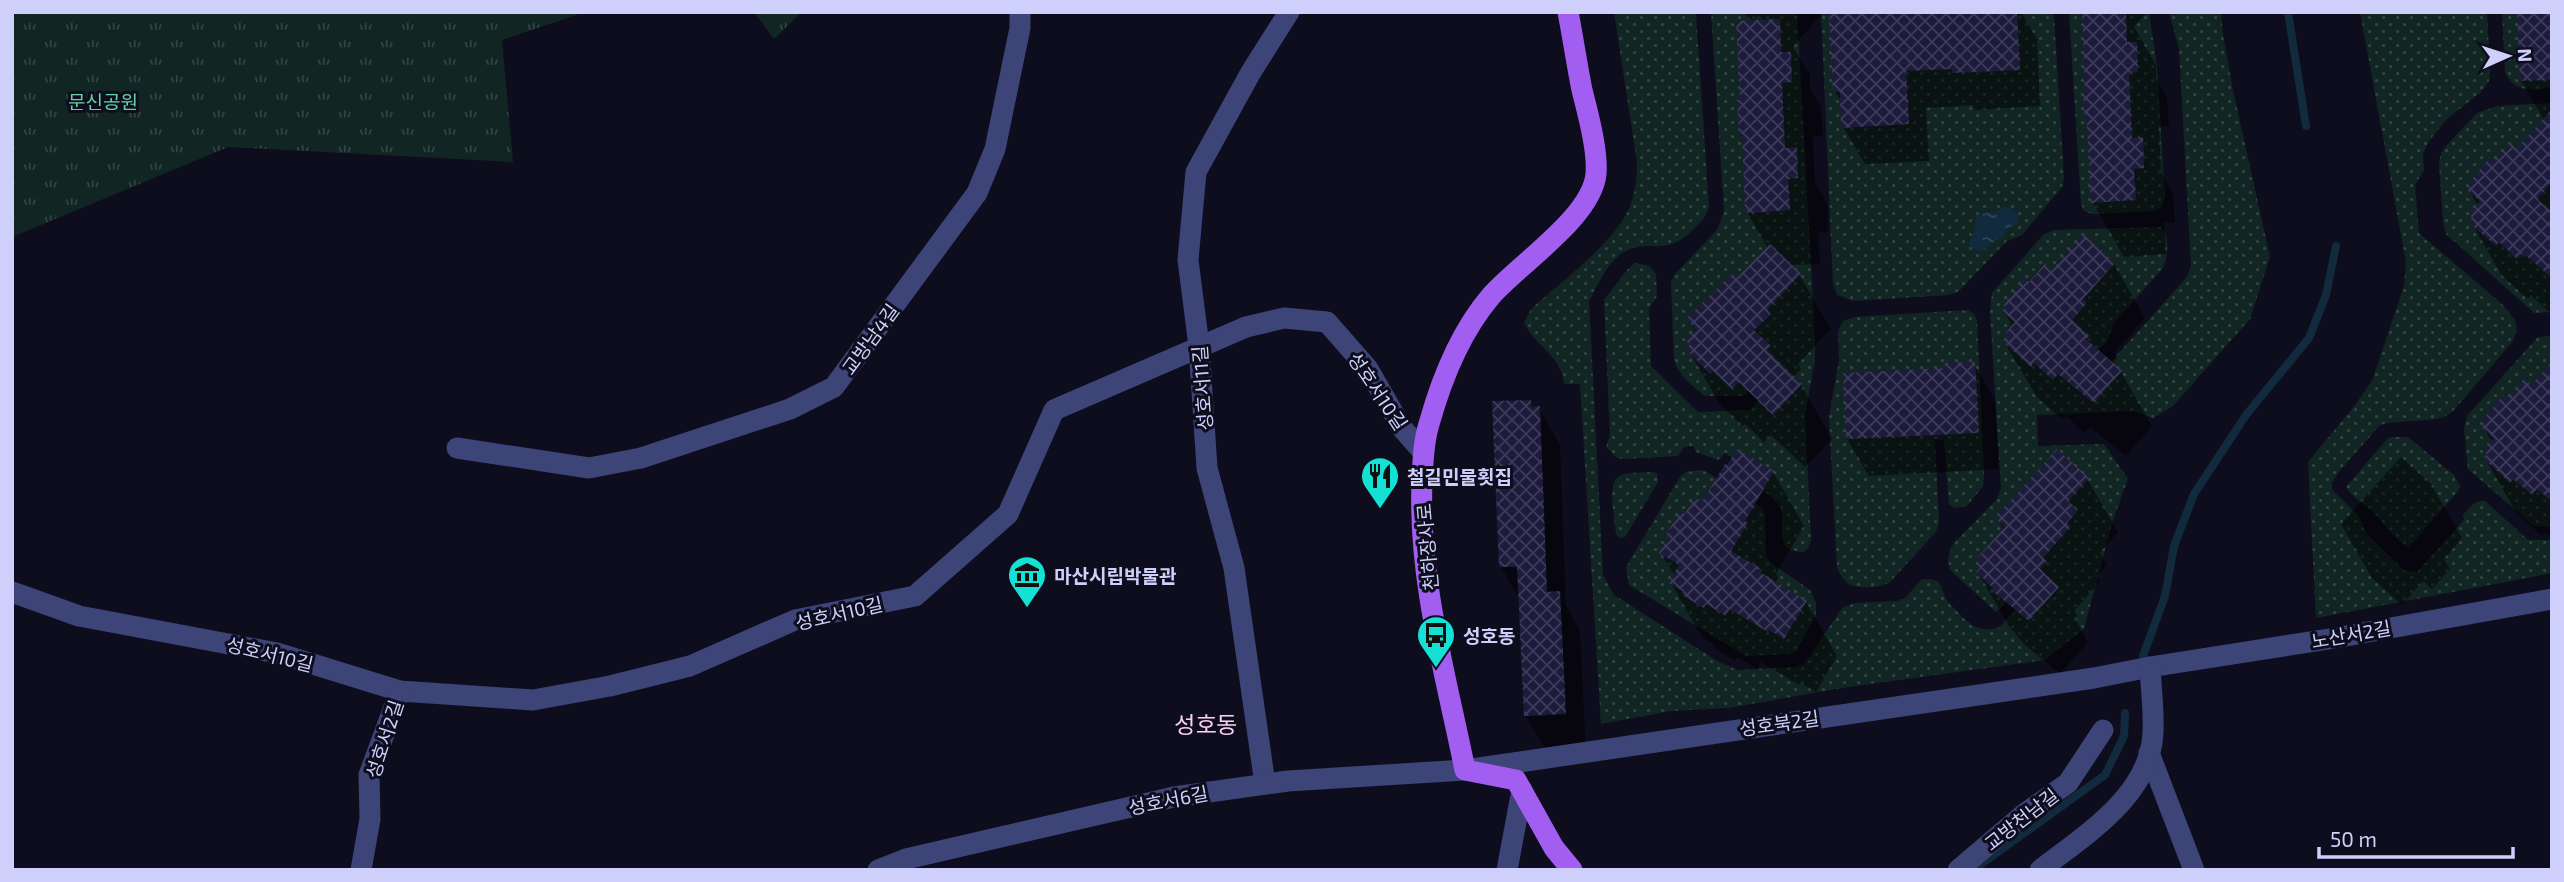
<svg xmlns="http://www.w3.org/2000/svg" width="2564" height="882" viewBox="0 0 2564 882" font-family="'Exo 2','Noto Sans KR',sans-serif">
  <defs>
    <pattern id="park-tufts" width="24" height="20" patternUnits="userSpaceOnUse" patternTransform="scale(1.75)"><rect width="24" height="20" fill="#112622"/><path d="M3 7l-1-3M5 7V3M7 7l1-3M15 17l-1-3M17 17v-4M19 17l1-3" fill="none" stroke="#324443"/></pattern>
    <pattern id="garden-dots" width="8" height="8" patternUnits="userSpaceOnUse" patternTransform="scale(1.75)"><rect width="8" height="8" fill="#112622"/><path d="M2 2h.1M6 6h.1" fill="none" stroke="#324443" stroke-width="1.8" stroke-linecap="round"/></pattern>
    <pattern id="water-ripples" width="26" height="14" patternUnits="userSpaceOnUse" patternTransform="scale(1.75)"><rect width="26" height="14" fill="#112a3e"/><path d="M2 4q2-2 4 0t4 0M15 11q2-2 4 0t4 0" fill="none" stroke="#32485b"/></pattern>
    <pattern id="building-cross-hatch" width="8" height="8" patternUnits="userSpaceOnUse" patternTransform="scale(1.75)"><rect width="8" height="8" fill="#1d1b3c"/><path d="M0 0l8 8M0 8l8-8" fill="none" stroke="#3d3b59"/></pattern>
  </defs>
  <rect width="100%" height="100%" fill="#0e0d1d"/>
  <g fill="url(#park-tufts)">
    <polygon points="12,12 585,12 502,40 513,162 228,147 12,237"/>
    <polygon points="754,12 802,12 774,39"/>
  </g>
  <g fill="url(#garden-dots)">
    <path d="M1614,12H1695L1696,15L1709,207C1706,217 1702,221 1694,229C1665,259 1649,237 1624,252C1607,262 1598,285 1589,301L1603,575L1614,595L1719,662L1738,670L1795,667L1805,663L1842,608L1855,603L1897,601L1905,598L1922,579C1943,578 1939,584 1945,597C1947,602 1953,607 1956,610C1969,625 1980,634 2000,627L2020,605L2012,597L1996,612L1950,570C1947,560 1948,553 1954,543L1997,499L2001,488L1990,312L1992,293L2044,234L2054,230L2161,227C2170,238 2168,256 2163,268L2114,323L2107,342L2096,352L2109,364L2187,277L2191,265L2179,49L2169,12H2221L2223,35L2233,90L2270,257L2250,319L2173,406L2153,418L2133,411L2037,415L2038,446L2104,444L2128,479L2113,520L2084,629L2045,660L1848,687L1728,708L1671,711L1601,724L1580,384H1564C1562,356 1535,346 1524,323L1531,309C1560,283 1611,245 1628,211C1635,195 1637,179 1637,162Z"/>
    <path d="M1711,12H1797L1815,338V360L1805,414L1811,540L1809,547L1804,552C1767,552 1792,519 1777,502C1771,494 1757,489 1749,484L1755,472L1725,453L1718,460L1696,452L1693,446L1684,447L1678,456L1625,459L1617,458L1606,447L1610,436L1604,300L1627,270L1635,263L1650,266L1656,274L1657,296L1649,308L1651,366L1698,412L1750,410L1760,399L1751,389L1743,396H1705C1692,385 1678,376 1674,359L1671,282L1675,274L1717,230L1724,211Z"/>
    <polygon points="1821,12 2052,12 2054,16 2064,179 2062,187 2022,235 2007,241 1958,292 1948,295 1853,301 1837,295 1833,284"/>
    <polygon points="2069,12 2149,12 2157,66 2165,198 2161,207 2154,211 2092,214 2084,211 2081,204"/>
    <polygon points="2360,12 2487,12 2490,72 2489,81 2481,92 2447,119 2429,141 2423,154 2424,170 2415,185 2419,233 2503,305 2515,320 2517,328 2513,341 2454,410 2446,416 2438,419 2386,423 2379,426 2338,473 2332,483 2332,490 2358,515 2367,535 2405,571 2417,572 2464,520 2463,515 2473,504 2480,501 2485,501 2528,540 2552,540 2552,573 2316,618 2308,462 2352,409 2372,381 2404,286 2406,262"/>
    <path d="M2502,12H2552V88C2531,90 2516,93 2505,73Z"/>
    <polygon points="2552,103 2552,312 2534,313 2446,234 2443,222 2439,163 2441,153 2446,146 2477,113 2497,106"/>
    <path d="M1968,310L1974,314L1977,321L1984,475L1983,486L1967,506L1956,508L1949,505L1944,440H1935L1939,523L1936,532L1890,582C1881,588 1862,589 1851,585C1844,582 1840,574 1837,568L1829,417L1839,360L1838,331L1843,321L1854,317Z"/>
    <polygon points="2552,336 2552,527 2534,526 2468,469 2464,429 2467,416 2538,337"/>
    <path d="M2392,437H2408L2454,475L2460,486L2458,491L2408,548C2395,538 2386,527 2376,515C2366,504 2353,499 2346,487L2388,438Z"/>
    <polygon points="1700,470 1707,472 1762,508 1765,515 1766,556 1771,563 1810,590 1816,602 1816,615 1796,651 1788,654 1746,656 1629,585 1626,567 1680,477 1686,472"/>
    <path d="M1652,472L1657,473L1658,482L1625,537L1620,538L1616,534C1615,520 1605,479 1622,475C1631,472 1642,473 1652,472Z"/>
  </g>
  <path fill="url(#water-ripples)" d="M2003,207C2010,207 2015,209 2019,216L2017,224L2006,229L2003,238L1995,240L1984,250L1973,249L1969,244L1975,228L1976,215L1998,211Z"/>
  <g fill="#0007">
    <polygon points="1743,12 1820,12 1821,15 1793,47 1810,75 1810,89 1821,107 1823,136 1813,136 1815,182 1827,203 1828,232 1818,233 1820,264 1789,265 1800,276 1831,329 1798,364 1801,369 1793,377 1801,385 1832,439 1805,467 1771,435 1764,442 1745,424 1742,426 1719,403 1688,349 1696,333 1688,320 1737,281 1768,248 1747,212 1744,139 1740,134 1742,102 1765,22 1759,15 1753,21"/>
    <polygon points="1831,12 2021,12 2037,39 2040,106 1975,110 1973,105 1926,108 1929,161 1865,164 1843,127 1842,104 1835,91"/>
    <polygon points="2147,12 2134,27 2156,65 2156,79 2167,98 2169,126 2159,126 2161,172 2173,193 2175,222 2164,223 2166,254 2124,257 2093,203 2089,129 2086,124 2084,13"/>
    <polygon points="2552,12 2552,309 2549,312 2531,295 2528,299 2502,276 2471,222 2478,206 2469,190 2495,164 2517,151 2544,120 2521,81"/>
    <polygon points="2114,264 2145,318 2114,353 2117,358 2112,364 2121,372 2152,426 2126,456 2090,427 2084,433 2066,416 2063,420 2037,397 2005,343 2013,327 2004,311 2030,284 2052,272"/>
    <polygon points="1974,364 1995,400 1999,469 1869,476 1847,439 1947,369"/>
    <polygon points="2552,364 2552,538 2545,532 2542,536 2516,512 2485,458 2487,455 2485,451 2493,443 2483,427 2509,400 2531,388"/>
    <polygon points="1530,401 1534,408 1539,408 1560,445 1566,605 1580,630 1586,750 1547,752 1525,715 1520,600 1501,567"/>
    <polygon points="2401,457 2431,484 2462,538 2444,559 2450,569 2432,589 2423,581 2402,605 2372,578 2341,524"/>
    <polygon points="1773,472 1804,526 1776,574 1778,578 1775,584 1806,602 1837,656 1816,692 1801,683 1799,685 1761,662 1757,669 1737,657 1735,661 1716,649 1712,643 1702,637 1671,583 1675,576 1661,553 1670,539 1668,535 1686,516 1703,505"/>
    <polygon points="2087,479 2118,532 2100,553 2107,565 2097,576 2100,581 2074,611 2077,616 2075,618 2088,642 2060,674 2024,644 2009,626 1978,573 2004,529 1997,518"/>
  </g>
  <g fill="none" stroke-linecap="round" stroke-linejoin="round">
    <g stroke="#112a3e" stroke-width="8">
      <polyline points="2288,12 2306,126"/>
      <polyline points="2143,656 2165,596 2174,546 2194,494 2246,415 2309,338 2326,295 2336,246"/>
      <polyline points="1973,870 2105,775 2124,736 2125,713"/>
    </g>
  </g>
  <g fill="url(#building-cross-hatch)">
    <polygon points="1829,12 2017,12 2020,70 1952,73 1952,69 1906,71 1909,124 1841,128 1840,92 1833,92"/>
    <polygon points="2082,12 2126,12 2127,42 2137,42 2138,72 2129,73 2132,138 2143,137 2144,168 2134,169 2136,200 2091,203 2087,124 2085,124 2083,90 2085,90"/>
    <polygon points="2517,12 2552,12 2552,80 2520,81"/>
    <polygon points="1780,19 1781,52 1791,52 1792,82 1782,83 1785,148 1797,147 1798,178 1788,179 1790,210 1750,213 1745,212 1742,134 1739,134 1737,100 1740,100 1736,21"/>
    <polygon points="2552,109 2552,182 2537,199 2552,212 2552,278 2523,253 2517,259 2499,242 2496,246 2468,222 2472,217 2469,214 2480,201 2467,190 2470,186 2468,184 2490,157 2495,161 2510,143 2517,149"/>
    <polygon points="2083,234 2115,263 2083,299 2087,303 2072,320 2090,336 2086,339 2122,371 2094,403 2058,374 2053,380 2034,363 2031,367 2003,342 2007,338 2004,335 2015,322 2002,311 2006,307 2003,305 2025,278 2029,282 2045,264 2052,270"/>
    <polygon points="1770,244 1801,274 1767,310 1771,314 1754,330 1771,346 1767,350 1802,384 1773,415 1739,382 1732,389 1713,371 1710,374 1686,349 1690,344 1686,341 1696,330 1686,319 1732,274 1737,278"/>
    <polygon points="1975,362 1979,433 1846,439 1843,373 1945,368 1945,363"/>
    <polygon points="2552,362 2552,502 2537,489 2532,495 2513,479 2510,483 2483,458 2487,454 2483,451 2494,438 2481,427 2485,423 2482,420 2505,394 2509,398 2525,379 2531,385"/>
    <polygon points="1531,400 1532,407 1540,406 1547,592 1560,591 1566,714 1524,716 1517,567 1499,567 1492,401"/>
    <polygon points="1737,449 1774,471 1745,521 1748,523 1731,551 1760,568 1758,571 1807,601 1784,639 1769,630 1768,632 1730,609 1726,616 1706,604 1704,608 1682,595 1684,592 1669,583 1679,565 1659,553 1669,536 1666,535 1680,511 1685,514 1694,497 1702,502 1725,464 1727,465"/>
    <polygon points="2057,449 2089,478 2068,501 2078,510 2067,523 2071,526 2043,558 2047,561 2040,569 2059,587 2029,621 1991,590 1993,588 1976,572 1980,568 1977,564 1980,561 1977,558 2005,527 1995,518"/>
  </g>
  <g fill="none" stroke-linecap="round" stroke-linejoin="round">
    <g stroke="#3c4478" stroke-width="21">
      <polyline points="457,448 589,468 641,458 790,409 834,387 977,193 995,149 1020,28 1020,12"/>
      <polyline points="12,592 79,616 277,653 400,691 533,700 610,686 690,666 795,620 915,596 1008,514 1054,410 1246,327 1284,318 1327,322 1368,369 1402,428 1423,452"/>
      <polyline points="2149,753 2194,870"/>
      <polyline points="1265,784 1234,568 1207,468 1199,346 1188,260 1196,172 1251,72 1289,12"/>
      <polyline points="361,870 370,819 369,775 400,691"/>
      <polyline points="878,870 906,859 1174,797 1288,781 1465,770 2094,678 2150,667 2329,639 2552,599"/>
      <polyline points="1507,870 1522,790"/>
      <polyline points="1958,870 2024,814 2068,783 2103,730"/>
      <path d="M2040,870C2085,835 2151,795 2153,732C2154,710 2151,688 2150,667"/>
    </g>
    <path stroke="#a25ef1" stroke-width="21" d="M1568,12C1573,38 1577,65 1582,90C1588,114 1598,150 1596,174C1592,217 1519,264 1491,296C1461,331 1441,381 1429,424C1423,443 1423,463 1422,482C1418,579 1446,676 1465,770L1516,780L1554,848L1572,870"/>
  </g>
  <defs>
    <symbol id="restaurant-pin" viewBox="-11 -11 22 30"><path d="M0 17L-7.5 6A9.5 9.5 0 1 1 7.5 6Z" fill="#14e0d4" stroke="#0e0d1d"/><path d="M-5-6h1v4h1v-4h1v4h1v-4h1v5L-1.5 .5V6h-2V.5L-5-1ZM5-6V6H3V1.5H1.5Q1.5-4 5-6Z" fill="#111"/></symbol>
    <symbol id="museum-pin" viewBox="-11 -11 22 30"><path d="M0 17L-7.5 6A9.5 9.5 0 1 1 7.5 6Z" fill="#14e0d4" stroke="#0e0d1d"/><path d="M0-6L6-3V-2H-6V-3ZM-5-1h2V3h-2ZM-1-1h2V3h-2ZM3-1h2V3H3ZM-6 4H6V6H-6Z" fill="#111"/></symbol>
    <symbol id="bus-pin" viewBox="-11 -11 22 30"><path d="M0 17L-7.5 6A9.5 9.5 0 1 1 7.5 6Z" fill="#14e0d4" stroke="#0e0d1d"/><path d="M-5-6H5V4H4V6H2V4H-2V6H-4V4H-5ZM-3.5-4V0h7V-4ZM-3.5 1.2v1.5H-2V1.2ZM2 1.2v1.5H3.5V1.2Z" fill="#111"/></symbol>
  </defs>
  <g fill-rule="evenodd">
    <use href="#restaurant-pin" x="1358" y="454" width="44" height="60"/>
    <use href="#museum-pin" x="1005" y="553" width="44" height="60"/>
    <use href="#bus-pin" x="1414" y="613" width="44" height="60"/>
  </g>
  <g text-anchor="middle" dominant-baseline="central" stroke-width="6" stroke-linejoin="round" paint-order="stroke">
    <g font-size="19" fill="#61d3a4" stroke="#0e0d1d">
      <text x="103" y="101">문신공원</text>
    </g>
    <g font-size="19" fill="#ced0fb" stroke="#0e0d1d">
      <text transform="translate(870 339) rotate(-54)">교방남4길</text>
      <text transform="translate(1202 388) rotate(-94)">성호서11길</text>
      <text transform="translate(1378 391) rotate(56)">성호서10길</text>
      <text transform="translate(1427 547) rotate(-95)">천하장사로</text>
      <text transform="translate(839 613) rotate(-13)">성호서10길</text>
      <text transform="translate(2351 634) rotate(-10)">노산서2길</text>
      <text transform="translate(270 654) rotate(14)">성호서10길</text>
      <text transform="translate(1779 723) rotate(-8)">성호북2길</text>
      <text transform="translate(384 739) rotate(-72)">성호서2길</text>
      <text transform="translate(1168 800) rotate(-11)">성호서6길</text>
      <text transform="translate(2021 819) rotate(-38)">교방천남길</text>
    </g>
    <g font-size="19" font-weight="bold" fill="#ced0fb" stroke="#0e0d1d" text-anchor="start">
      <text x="1407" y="476">철길민물횟집</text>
      <text x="1054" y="575">마산시립박물관</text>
      <text x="1463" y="635">성호동</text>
    </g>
    <g font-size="23" fill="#fbcff2" stroke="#0e0d1d">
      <text x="1206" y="724">성호동</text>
    </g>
  </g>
  <rect width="2564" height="882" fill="none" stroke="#ced0fb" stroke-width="28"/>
  <g transform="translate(2508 56) rotate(87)" stroke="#0e0d1d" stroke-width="5" paint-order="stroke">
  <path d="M0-5L12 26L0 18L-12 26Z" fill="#ced0fb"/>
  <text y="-10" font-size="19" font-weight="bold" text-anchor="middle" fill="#ced0fb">N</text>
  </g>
  <path d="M2319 847v10h194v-10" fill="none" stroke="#ced0fb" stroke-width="3.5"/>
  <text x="2330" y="847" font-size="21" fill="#ced0fb" stroke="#0e0d1d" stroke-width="5" paint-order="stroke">50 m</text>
</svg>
